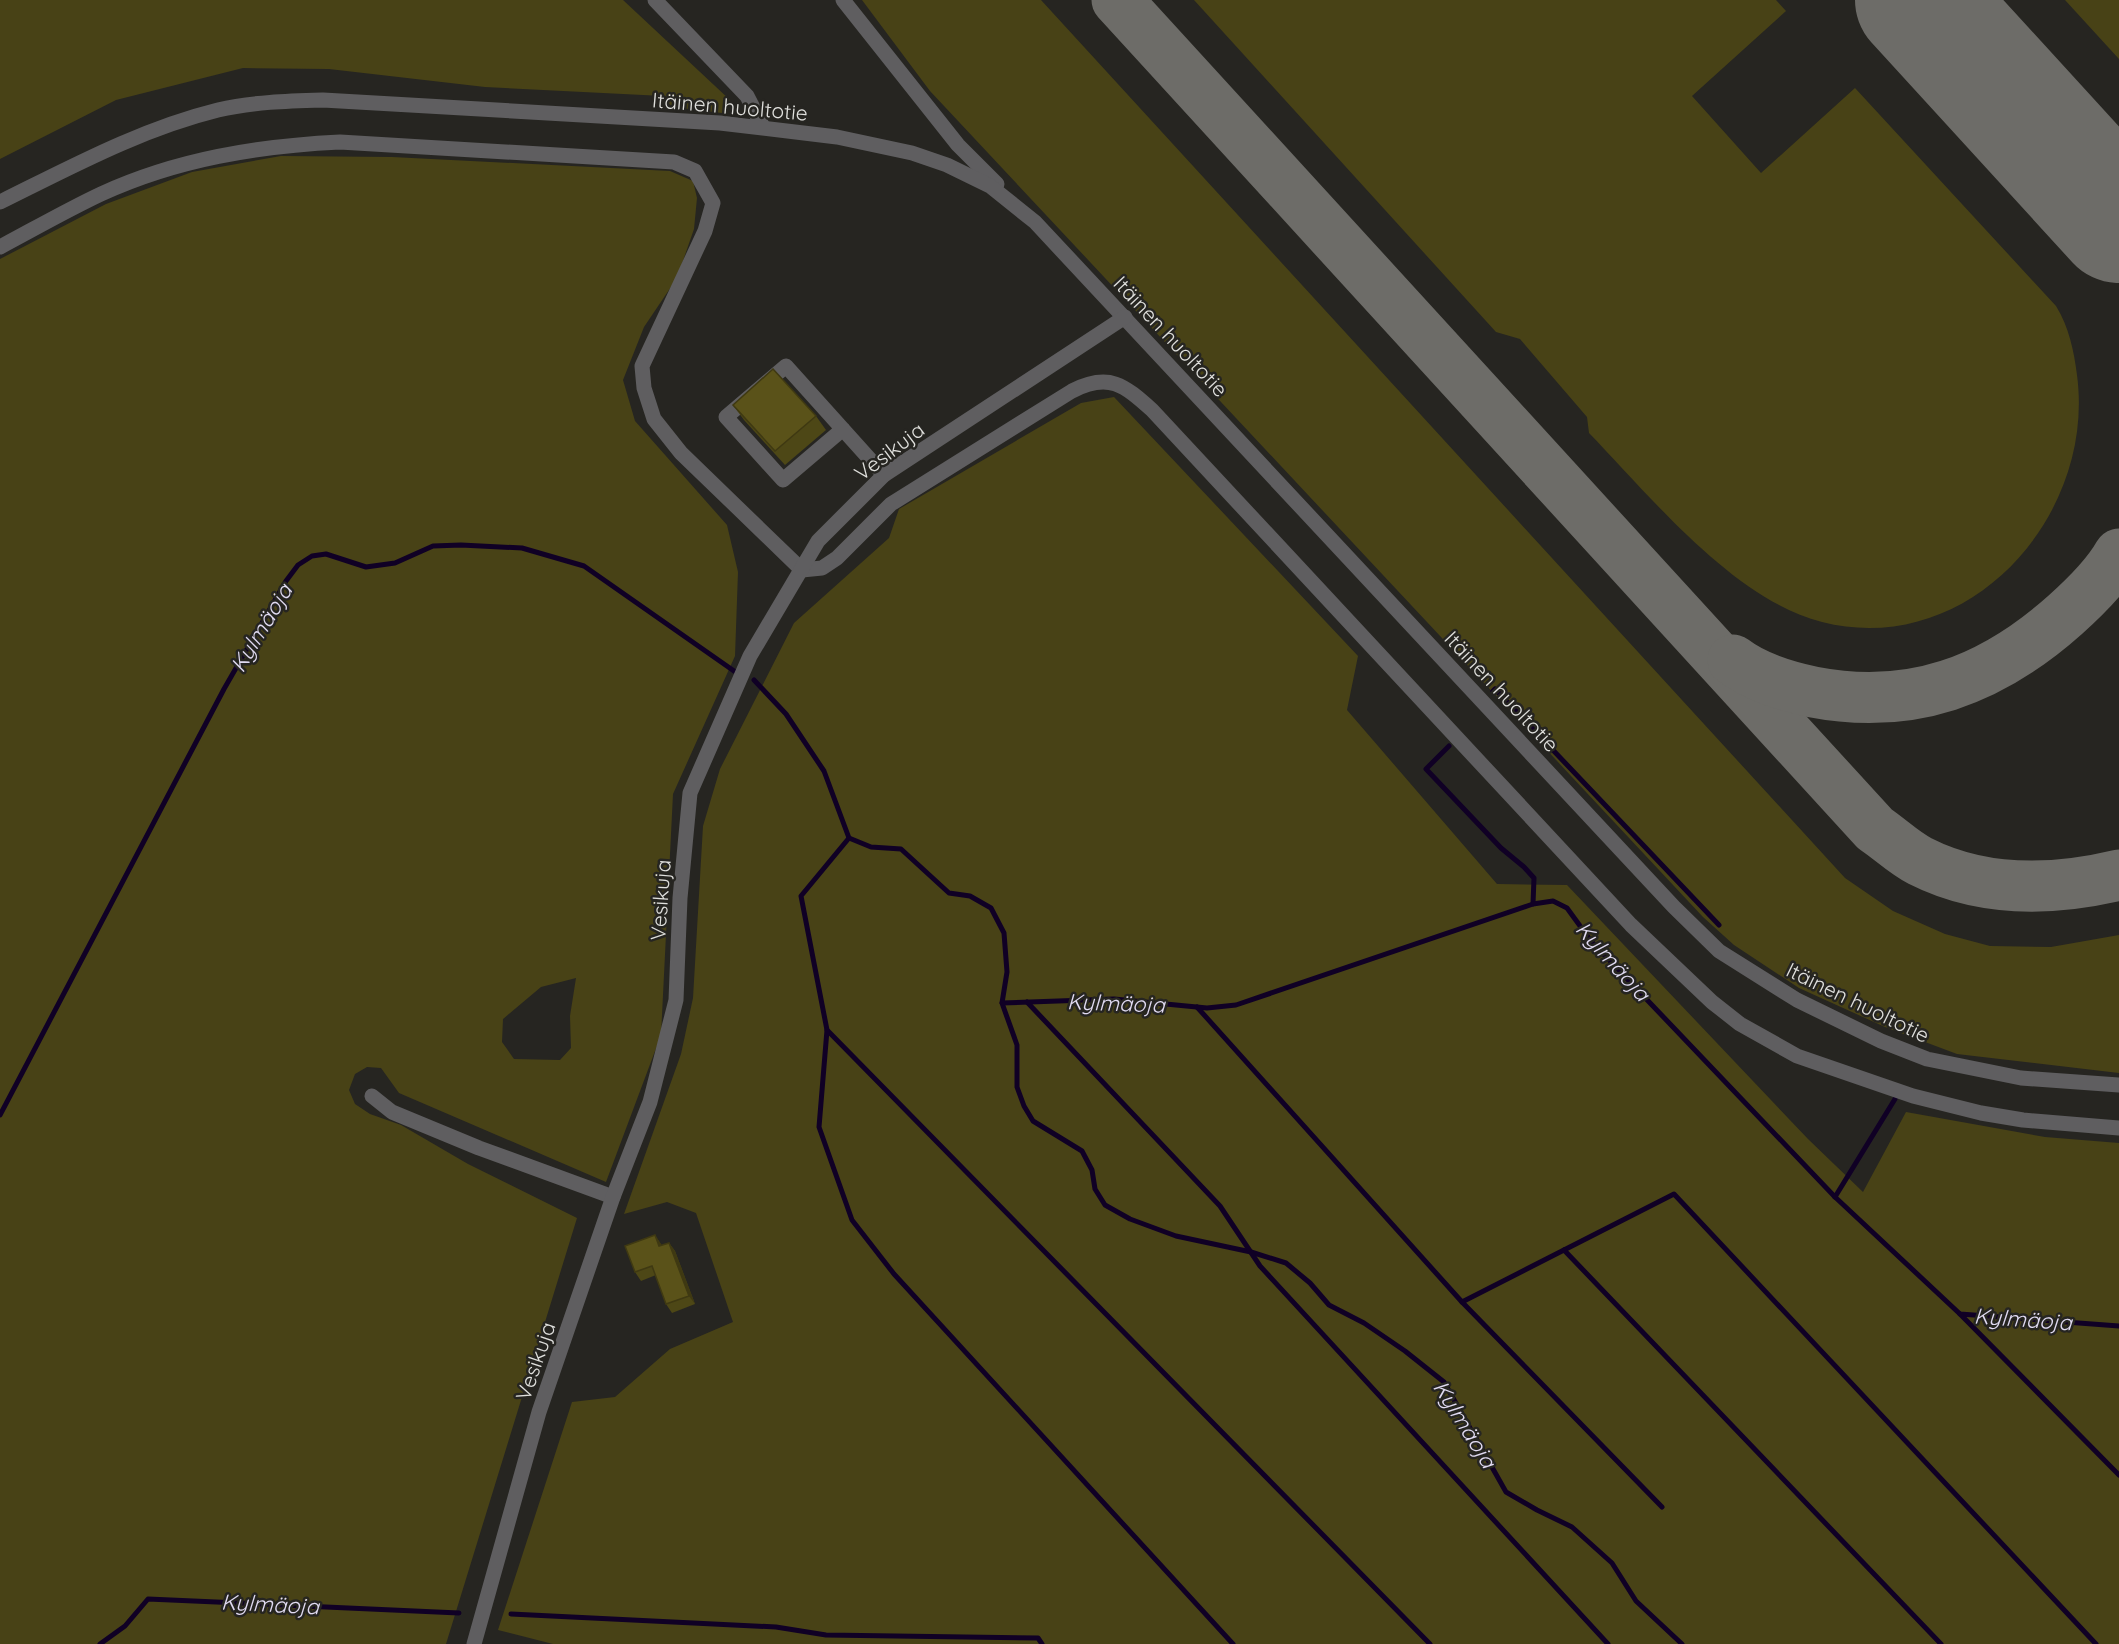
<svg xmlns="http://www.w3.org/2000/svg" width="2119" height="1644" viewBox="0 0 2119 1644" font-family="Quicksand,sans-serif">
  <rect width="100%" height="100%" fill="#262521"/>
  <g fill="#484216" fill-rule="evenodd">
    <polygon points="0,0 623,0 730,100 722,113 672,107 663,96 485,87 329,69 243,68 116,100 0,159"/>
    <polygon points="862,0 1041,0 1845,878 1893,911 1945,934 1990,946 2051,947 2119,935 2119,1073 1957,1054 1885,1027 1799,988 1734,945 1703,917 930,91"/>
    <path d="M1194,0H1776L1786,11L1692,96L1761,173L1855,88L2056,306C2069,327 2074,351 2077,375C2096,517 1968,659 1822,622C1734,600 1650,496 1589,433L1587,417L1520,339L1496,332Z"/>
    <polygon points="2065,0 2119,0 2119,59"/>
    <path d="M281,156L392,157L670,171L693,181L697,198L694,229L677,278L644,327L623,380L635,421L727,525L738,572L735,656L673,794L661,1035L606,1182L399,1093L381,1068L367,1067L355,1074L349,1090L355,1104L370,1114L401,1125L468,1164L577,1218L446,1644H0V259L106,204L192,172ZM576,978L570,1016L571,1048L560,1060L514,1059L502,1042L503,1019L541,987Z"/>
    <polygon points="1114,397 1358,656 1347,710 1497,884 1567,885 1808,1139 1863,1192 1906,1112 2045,1137 2119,1143 2119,1644 553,1644 498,1630 572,1402 615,1397 670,1349 733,1322 696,1213 667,1202 624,1214 681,1054 693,998 703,826 720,769 794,623 889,538 899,509 1081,403"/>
  </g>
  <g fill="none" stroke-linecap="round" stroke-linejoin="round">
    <g stroke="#100025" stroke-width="5">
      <polyline points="754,680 786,714 824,771 849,838 871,847 901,849 949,893 970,896 991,908 1004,933 1007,972 1002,1003 1017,1045 1017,1087 1024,1106 1033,1121 1082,1151 1092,1170 1095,1189 1105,1205 1130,1219 1176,1236 1251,1252 1286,1263 1310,1283 1329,1305 1364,1323 1405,1351 1444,1382 1506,1492 1537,1510 1572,1527 1612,1563 1636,1601 1682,1644"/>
      <polyline points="1493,691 1495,689 1719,925"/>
      <polyline points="1449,746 1426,769 1501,848 1524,867 1534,878 1533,904"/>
      <polyline points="849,838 801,896 827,1030 1430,1644"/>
      <polyline points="1027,1002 1220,1206 1260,1266 1608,1644"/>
      <polyline points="1002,1003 1114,999 1207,1008 1236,1005 1533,904 1553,901 1567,908 1591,941 1835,1197 1960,1314 2119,1326"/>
      <polyline points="1197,1007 1462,1302 1674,1194 2096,1644"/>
      <polyline points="827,1030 819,1127 852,1220 894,1274 1233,1644"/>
      <polyline points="0,1115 224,689 286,581 298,565 312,556 326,554 366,567 395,563 433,546 461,545 522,548 584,566 734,671"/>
      <polyline points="1835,1197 1895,1099"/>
      <polyline points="1564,1250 1941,1644"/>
      <polyline points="1462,1302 1662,1507"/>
      <polyline points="1960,1314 2119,1475"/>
      <polyline points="511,1614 776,1627 826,1635 1038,1638 1042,1644"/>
      <polyline points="100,1644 125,1626 148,1599 459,1613"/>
    </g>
    <g stroke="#6d6c68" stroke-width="51">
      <path d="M1117,0L1875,829C1890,839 1904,853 1920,861C1983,893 2052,891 2119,875"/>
      <polyline points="2091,190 2119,228"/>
      <path d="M1733,660C1755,677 1785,686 1813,692C1911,711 1991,681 2065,615C2084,598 2106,577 2119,554"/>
    </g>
    <polyline stroke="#6d6c68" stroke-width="126" points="1918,0 2119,220"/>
    <g stroke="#5f5e60" stroke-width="15">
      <polyline points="655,0 747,96 763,127"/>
      <polyline points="843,0 958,145 997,184"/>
      <path d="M0,202C71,167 141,129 218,110C252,102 288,101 323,100L720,123L837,137L912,153L947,165L990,186L1035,222L1674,907L1719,951L1797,1000L1881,1041L1927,1059L2021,1078L2119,1085"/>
      <path d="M0,247C34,229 67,210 101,194C177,159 258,146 340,142L674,162L695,171L713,203L705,231L642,366L644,388L654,419L681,453L802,570"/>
      <polyline points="843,429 783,480 726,417 786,366 884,475"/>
      <path d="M802,570L822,568L837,558L891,504L1072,391C1109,372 1124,385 1152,410L1631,925L1712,1002L1740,1024L1797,1056L1913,1096L1981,1113L2023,1120L2119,1128"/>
      <polyline points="372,1096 392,1112 479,1148 613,1197"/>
      <polyline points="474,1644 539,1412 613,1197 650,1102 676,1000 680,898 690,793 750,656 818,541 884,475 1125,317"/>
    </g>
  </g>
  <g fill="#4d4716">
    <polygon points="733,405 816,416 826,430 785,465 744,420"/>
    <polygon points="655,1235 662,1246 669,1243 675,1251 695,1304 672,1313 666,1304 656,1275 641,1281 635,1272"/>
  </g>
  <g fill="#3f3912">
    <polygon points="655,1235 661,1244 665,1255 659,1246"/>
    <polygon points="669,1243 675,1251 695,1304 689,1296"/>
  </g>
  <g fill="#5a5219" stroke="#3f3912" stroke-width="1.5">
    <polygon points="773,369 816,416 775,451 733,405"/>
    <polygon points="655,1235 659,1246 669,1243 689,1296 666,1304 652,1266 635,1272 625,1246"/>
  </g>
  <g text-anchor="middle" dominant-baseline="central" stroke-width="5" stroke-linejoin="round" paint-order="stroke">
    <g font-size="21" fill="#e0e0dd" stroke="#262521">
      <text transform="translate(730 106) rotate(5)">Itäinen huoltotie</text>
      <text transform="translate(1171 336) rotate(47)">Itäinen huoltotie</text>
      <text transform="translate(889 451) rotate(-37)">Vesikuja</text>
      <text transform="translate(1502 691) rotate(47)">Itäinen huoltotie</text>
      <text transform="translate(660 900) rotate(-86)">Vesikuja</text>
      <text transform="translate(1858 1002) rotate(26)">Itäinen huoltotie</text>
      <text transform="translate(535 1361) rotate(-71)">Vesikuja</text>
    </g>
    <g font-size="22" font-style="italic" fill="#e1dbf2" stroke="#262521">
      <text transform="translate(261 628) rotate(-59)">Kylmäoja</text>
      <text transform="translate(1613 961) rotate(48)">Kylmäoja</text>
      <text transform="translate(1116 1003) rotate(2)">Kylmäoja</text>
      <text transform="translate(2023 1319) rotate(4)">Kylmäoja</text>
      <text transform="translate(1465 1424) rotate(58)">Kylmäoja</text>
      <text transform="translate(270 1604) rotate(3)">Kylmäoja</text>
    </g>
  </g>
</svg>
